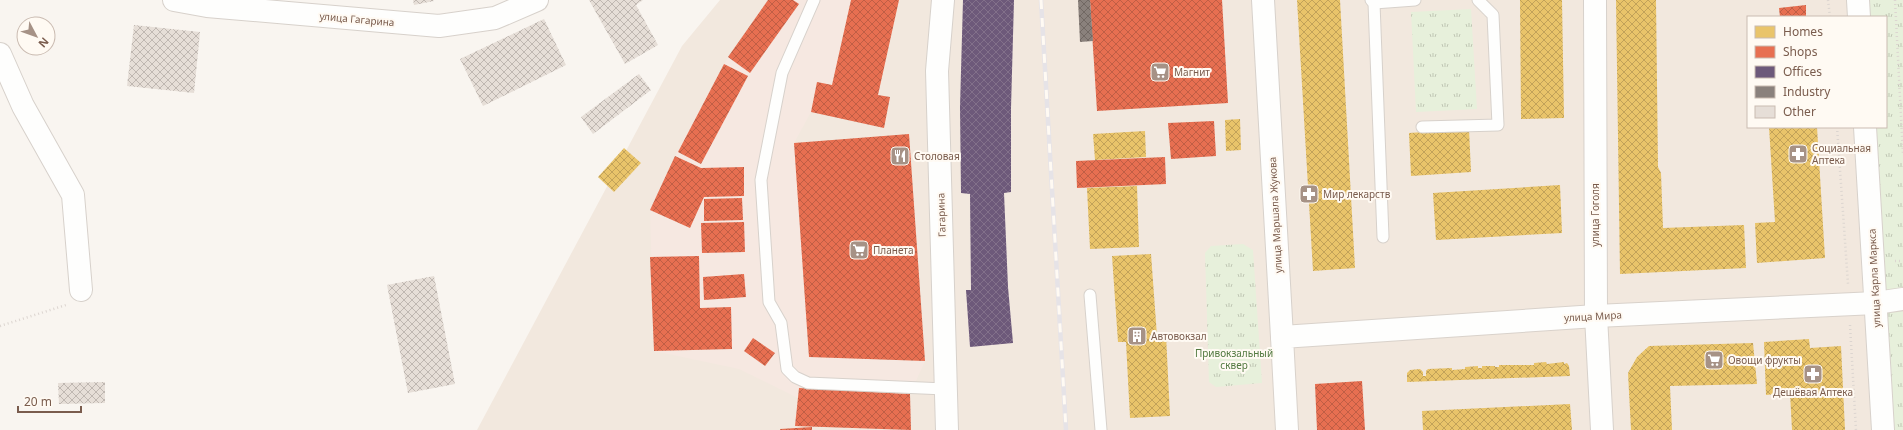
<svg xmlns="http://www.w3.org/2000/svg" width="1903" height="430" viewBox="0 0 1903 430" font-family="'Noto Sans',sans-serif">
  <defs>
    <pattern id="grass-tufts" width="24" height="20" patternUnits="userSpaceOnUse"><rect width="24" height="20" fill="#e7f0db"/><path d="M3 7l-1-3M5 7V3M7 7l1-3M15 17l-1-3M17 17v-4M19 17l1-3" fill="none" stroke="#c0c6b4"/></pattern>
    <pattern id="homes-cross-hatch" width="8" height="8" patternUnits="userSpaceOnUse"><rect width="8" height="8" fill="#e9c46a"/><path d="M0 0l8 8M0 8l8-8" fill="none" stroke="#c2a259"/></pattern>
    <pattern id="shops-cross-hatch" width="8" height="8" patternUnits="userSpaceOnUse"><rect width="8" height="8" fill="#e76f51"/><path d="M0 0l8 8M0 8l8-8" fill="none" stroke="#c05e45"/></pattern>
    <pattern id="offices-cross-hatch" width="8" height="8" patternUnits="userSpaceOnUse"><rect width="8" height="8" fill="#6d597a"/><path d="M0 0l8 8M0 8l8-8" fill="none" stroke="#82708a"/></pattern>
    <pattern id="industry-cross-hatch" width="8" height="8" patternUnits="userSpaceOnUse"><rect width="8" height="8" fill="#8a817c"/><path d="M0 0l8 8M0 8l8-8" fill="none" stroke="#716863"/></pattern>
    <pattern id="building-cross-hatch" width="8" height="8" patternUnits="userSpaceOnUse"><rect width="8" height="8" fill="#e6ded7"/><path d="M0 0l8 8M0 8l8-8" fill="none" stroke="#bfb7b1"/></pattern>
  </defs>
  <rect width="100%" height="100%" fill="#f9f5f0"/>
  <path fill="#f2e8de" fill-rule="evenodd" d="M720,0H1903V430H477L682,46ZM1748,17H1886V127H1748Z"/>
  <polygon fill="#f6e8e1" points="768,0 851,0 832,85 817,82 811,112 794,143 809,357 925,361 910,394 799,388 798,398 739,369 654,351 650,210 675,156 724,64"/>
  <g fill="url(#grass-tufts)">
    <polygon points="1868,0 1903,0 1903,430 1891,430 1875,127 1886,127 1886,17 1868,17"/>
    <polygon points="1471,9 1477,109 1416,112 1411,12"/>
    <polygon points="1243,244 1253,250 1262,383 1216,387 1209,382 1205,253 1211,246"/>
  </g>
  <g fill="url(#homes-cross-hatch)">
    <polygon points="1297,0 1340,0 1355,268 1313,271"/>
    <polygon points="1520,0 1562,0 1564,118 1521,119"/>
    <polygon points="1616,0 1656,0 1658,167 1661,173 1663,228 1744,225 1746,268 1620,274"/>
    <polygon points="1240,119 1241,150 1226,151 1225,120"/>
    <polygon points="1769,127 1817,127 1825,258 1757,263 1755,223 1775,222"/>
    <polygon points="1469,129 1471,172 1411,176 1409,133"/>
    <polygon points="1145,131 1146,157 1095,160 1093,134"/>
    <polygon points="624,148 641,163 614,192 598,177"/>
    <polygon points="1560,185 1562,233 1436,240 1433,193"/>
    <polygon points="1137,186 1139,247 1090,249 1087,188"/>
    <polygon points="1151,254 1157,336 1166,335 1170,416 1130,418 1126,342 1118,342 1112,256"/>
    <polygon points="1809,339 1810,348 1841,346 1845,430 1792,430 1790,393 1766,395 1764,342"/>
    <polygon points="1753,343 1757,384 1670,386 1672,430 1631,430 1628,373 1637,357 1649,346"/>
    <polygon points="1546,362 1547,364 1564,362 1564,364 1567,363 1569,366 1570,376 1407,382 1407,373 1410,370 1420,369 1423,372 1423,376 1426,376 1426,371 1428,369 1452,368 1452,370 1465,369 1465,367 1478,366 1478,368 1482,368 1482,366 1495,366 1495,367 1499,367 1499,365 1534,365 1534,363"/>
    <polygon points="1570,404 1572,430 1423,430 1422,411"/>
  </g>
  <g fill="url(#shops-cross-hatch)">
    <polygon points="768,0 793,0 799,4 750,73 728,57"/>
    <polygon points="851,0 899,0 878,95 890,97 884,128 811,112 817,82 832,85"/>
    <polygon points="1090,0 1222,0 1228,103 1097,111"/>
    <polygon points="1806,5 1806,17 1780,17 1779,8"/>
    <polygon points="724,64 748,76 701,164 678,152"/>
    <polygon points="1214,121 1216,156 1171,159 1168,123"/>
    <polygon points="909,134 925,361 809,357 794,143"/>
    <polygon points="675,156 701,168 744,167 744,196 704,197 690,228 650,210"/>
    <polygon points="1165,157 1166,184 1077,188 1076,161"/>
    <polygon points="742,198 743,220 704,221 704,199"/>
    <polygon points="744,222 745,252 702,253 701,223"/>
    <polygon points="699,256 700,308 731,307 732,349 654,351 650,257"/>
    <polygon points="744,274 746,297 704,300 703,277"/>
    <polygon points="753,338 775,353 765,366 744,351"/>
    <polygon points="1362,381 1365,430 1317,430 1315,384"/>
    <polygon points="799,388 910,394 911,430 795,426"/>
    <polygon points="812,427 812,430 780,430 780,429"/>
  </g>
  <polygon fill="url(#offices-cross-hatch)" points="963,0 1014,0 1011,108 1011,192 1004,193 1008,287 1013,343 970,347 966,290 971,290 970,194 961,193 960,107"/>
  <polygon fill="url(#industry-cross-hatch)" points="1078,0 1090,0 1093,41 1080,42"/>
  <g fill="url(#building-cross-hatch)">
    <polygon points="413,0 433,0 434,1 414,5"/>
    <polygon points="589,0 643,0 636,5 658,45 625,64"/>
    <polygon points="544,19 566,65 483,106 460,59"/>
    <polygon points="134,25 200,32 194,93 127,86"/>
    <polygon points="639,74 651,90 593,134 581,117"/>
    <polygon points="434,276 455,384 408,393 387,285"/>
    <polygon points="105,382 105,403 59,404 58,383"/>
  </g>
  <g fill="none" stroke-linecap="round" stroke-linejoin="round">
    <defs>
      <g id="service">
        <polyline points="814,0 782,73 761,180 769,302 781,323 787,369 795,377 808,383 945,389"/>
        <polyline points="1371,0 1374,3 1415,0"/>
        <polyline points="1374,3 1383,237"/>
        <polyline points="1422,127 1498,125 1493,15 1478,0"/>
        <polyline points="1090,295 1101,430"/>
      </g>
      <g id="minor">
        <polyline points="174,0 207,6 439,26 495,18 537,0"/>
        <polyline points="943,0 937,71 947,430"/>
        <polyline points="1595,0 1596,316 1602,430"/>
        <polyline points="1858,0 1859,17"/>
        <polyline points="0,54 23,106 73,195 81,290"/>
        <polyline points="1865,127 1883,430"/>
      </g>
      <polyline id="tertiary" points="1263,0 1282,337"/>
      <polyline id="secondary" points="1287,430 1282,337 1596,316 1876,303 1903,299"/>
    </defs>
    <use href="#service" stroke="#d7d1cb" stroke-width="13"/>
    <use href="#minor" stroke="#d7d1cb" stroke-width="24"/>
    <use href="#tertiary" stroke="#d7d1cb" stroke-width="24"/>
    <use href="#secondary" stroke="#d9d2cb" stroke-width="24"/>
    <g stroke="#dcd5d0" stroke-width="2.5" stroke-dasharray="1 3" stroke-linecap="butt">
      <polyline points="1828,0 1830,17"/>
      <polyline points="1895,0 1903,155"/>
      <polyline points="1837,127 1848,284"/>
      <polyline points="1895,261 1903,261"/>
      <polyline points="1850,325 1856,430"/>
      <polyline points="0,326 66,305"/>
    </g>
    <use href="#service" stroke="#fefefd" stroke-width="11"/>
    <use href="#minor" stroke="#fefefd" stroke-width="22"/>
    <use href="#tertiary" stroke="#fefefd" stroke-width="22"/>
    <use href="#secondary" stroke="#fefefd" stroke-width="22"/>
    <defs>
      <polyline id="rail" points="1041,0 1066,430"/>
    </defs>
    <use href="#rail" stroke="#e6e3e7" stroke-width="4.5"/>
    <use href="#rail" stroke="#fffaf3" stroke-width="3" stroke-dasharray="9" stroke-linecap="butt"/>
  </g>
  <defs>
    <symbol id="supermarket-square" viewBox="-11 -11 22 22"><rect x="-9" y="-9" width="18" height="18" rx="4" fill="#a69286" stroke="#fffaf3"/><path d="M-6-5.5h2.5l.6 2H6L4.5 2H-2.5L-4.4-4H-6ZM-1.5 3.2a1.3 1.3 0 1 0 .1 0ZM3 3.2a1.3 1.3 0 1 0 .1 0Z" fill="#fff"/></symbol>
    <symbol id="pharmacy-square" viewBox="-11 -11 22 22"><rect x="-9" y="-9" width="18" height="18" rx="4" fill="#a69286" stroke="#fffaf3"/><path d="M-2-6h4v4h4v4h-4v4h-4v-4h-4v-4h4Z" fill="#fff"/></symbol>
    <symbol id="restaurant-square" viewBox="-11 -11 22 22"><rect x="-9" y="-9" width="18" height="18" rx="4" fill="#a69286" stroke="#fffaf3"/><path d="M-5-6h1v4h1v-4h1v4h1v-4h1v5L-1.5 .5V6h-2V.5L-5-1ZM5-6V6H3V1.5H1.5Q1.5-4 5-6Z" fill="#fff"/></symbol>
    <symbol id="building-square" viewBox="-11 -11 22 22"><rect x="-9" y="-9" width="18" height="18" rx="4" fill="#a69286" stroke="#fffaf3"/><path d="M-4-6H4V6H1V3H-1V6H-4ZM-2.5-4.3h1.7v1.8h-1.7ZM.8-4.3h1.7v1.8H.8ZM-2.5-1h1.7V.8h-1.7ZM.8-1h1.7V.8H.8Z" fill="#fff"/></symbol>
  </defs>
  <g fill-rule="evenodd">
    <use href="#supermarket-square" x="1149" y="61" width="22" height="22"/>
    <use href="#pharmacy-square" x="1787" y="143" width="22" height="22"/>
    <use href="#restaurant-square" x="889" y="145" width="22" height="22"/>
    <use href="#pharmacy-square" x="1298" y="183" width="22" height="22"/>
    <use href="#supermarket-square" x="848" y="239" width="22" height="22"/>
    <use href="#building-square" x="1126" y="325" width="22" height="22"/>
    <use href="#supermarket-square" x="1703" y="349" width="22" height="22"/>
    <use href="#pharmacy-square" x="1802" y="363" width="22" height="22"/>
  </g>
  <g text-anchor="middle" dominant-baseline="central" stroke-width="4" stroke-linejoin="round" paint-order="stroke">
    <g font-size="10" fill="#7a5c4d" stroke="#fffaf3">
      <text transform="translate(357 19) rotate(5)">улица Гагарина</text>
      <text transform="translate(941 215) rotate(-92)">Гагарина</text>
      <text transform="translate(1275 215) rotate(-93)">улица Маршала Жукова</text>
      <text transform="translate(1595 215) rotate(-90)">улица Гоголя</text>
      <text transform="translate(1874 278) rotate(-93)">улица Карла Маркса</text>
      <text transform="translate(1593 316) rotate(-3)">улица Мира</text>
    </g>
    <g font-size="10" fill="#7a5c4d" stroke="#fffaf3" text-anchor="start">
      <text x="1174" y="72">Магнит</text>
      <text x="1812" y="148">Социальная<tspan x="1812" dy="12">Аптека</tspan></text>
      <text x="914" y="156">Столовая</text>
      <text x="1323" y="194">Мир лекарств</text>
      <text x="873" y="250">Планета</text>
      <text x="1151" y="336">Автовокзал</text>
      <text x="1728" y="360">Овощи фрукты</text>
      <text x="1813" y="392" text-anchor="middle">Дешёвая Аптека</text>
    </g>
    <g font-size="10" fill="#537a41" stroke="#fffaf3">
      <text x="1234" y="353">Привокзальный<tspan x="1234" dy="12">сквер</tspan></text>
    </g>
  </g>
  <rect x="1747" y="16" width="140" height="112" fill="#fffaf3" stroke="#cabbb1"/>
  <rect x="1755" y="26" width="20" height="12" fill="#e9c46a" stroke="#cabbb1"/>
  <text x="1783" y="36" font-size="12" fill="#7a5c4d">Homes</text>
  <rect x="1755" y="46" width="20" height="12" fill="#e76f51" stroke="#cabbb1"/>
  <text x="1783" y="56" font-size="12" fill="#7a5c4d">Shops</text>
  <rect x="1755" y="66" width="20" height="12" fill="#6d597a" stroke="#cabbb1"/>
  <text x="1783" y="76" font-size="12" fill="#7a5c4d">Offices</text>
  <rect x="1755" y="86" width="20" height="12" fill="#8a817c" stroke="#cabbb1"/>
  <text x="1783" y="96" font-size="12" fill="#7a5c4d">Industry</text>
  <rect x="1755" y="106" width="20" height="12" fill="#e6ded7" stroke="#cabbb1"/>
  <text x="1783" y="116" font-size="12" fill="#7a5c4d">Other</text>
  <g transform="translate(36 36) rotate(131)"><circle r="19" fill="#fffaf3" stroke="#cabbb1"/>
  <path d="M0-3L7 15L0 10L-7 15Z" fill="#a69286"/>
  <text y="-6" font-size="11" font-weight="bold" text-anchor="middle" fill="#7a5c4d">N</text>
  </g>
  <path d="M18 406v6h63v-6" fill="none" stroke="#7a5c4d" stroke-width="2"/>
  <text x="24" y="406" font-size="12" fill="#7a5c4d" stroke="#fffaf3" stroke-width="3" paint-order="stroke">20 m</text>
</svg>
